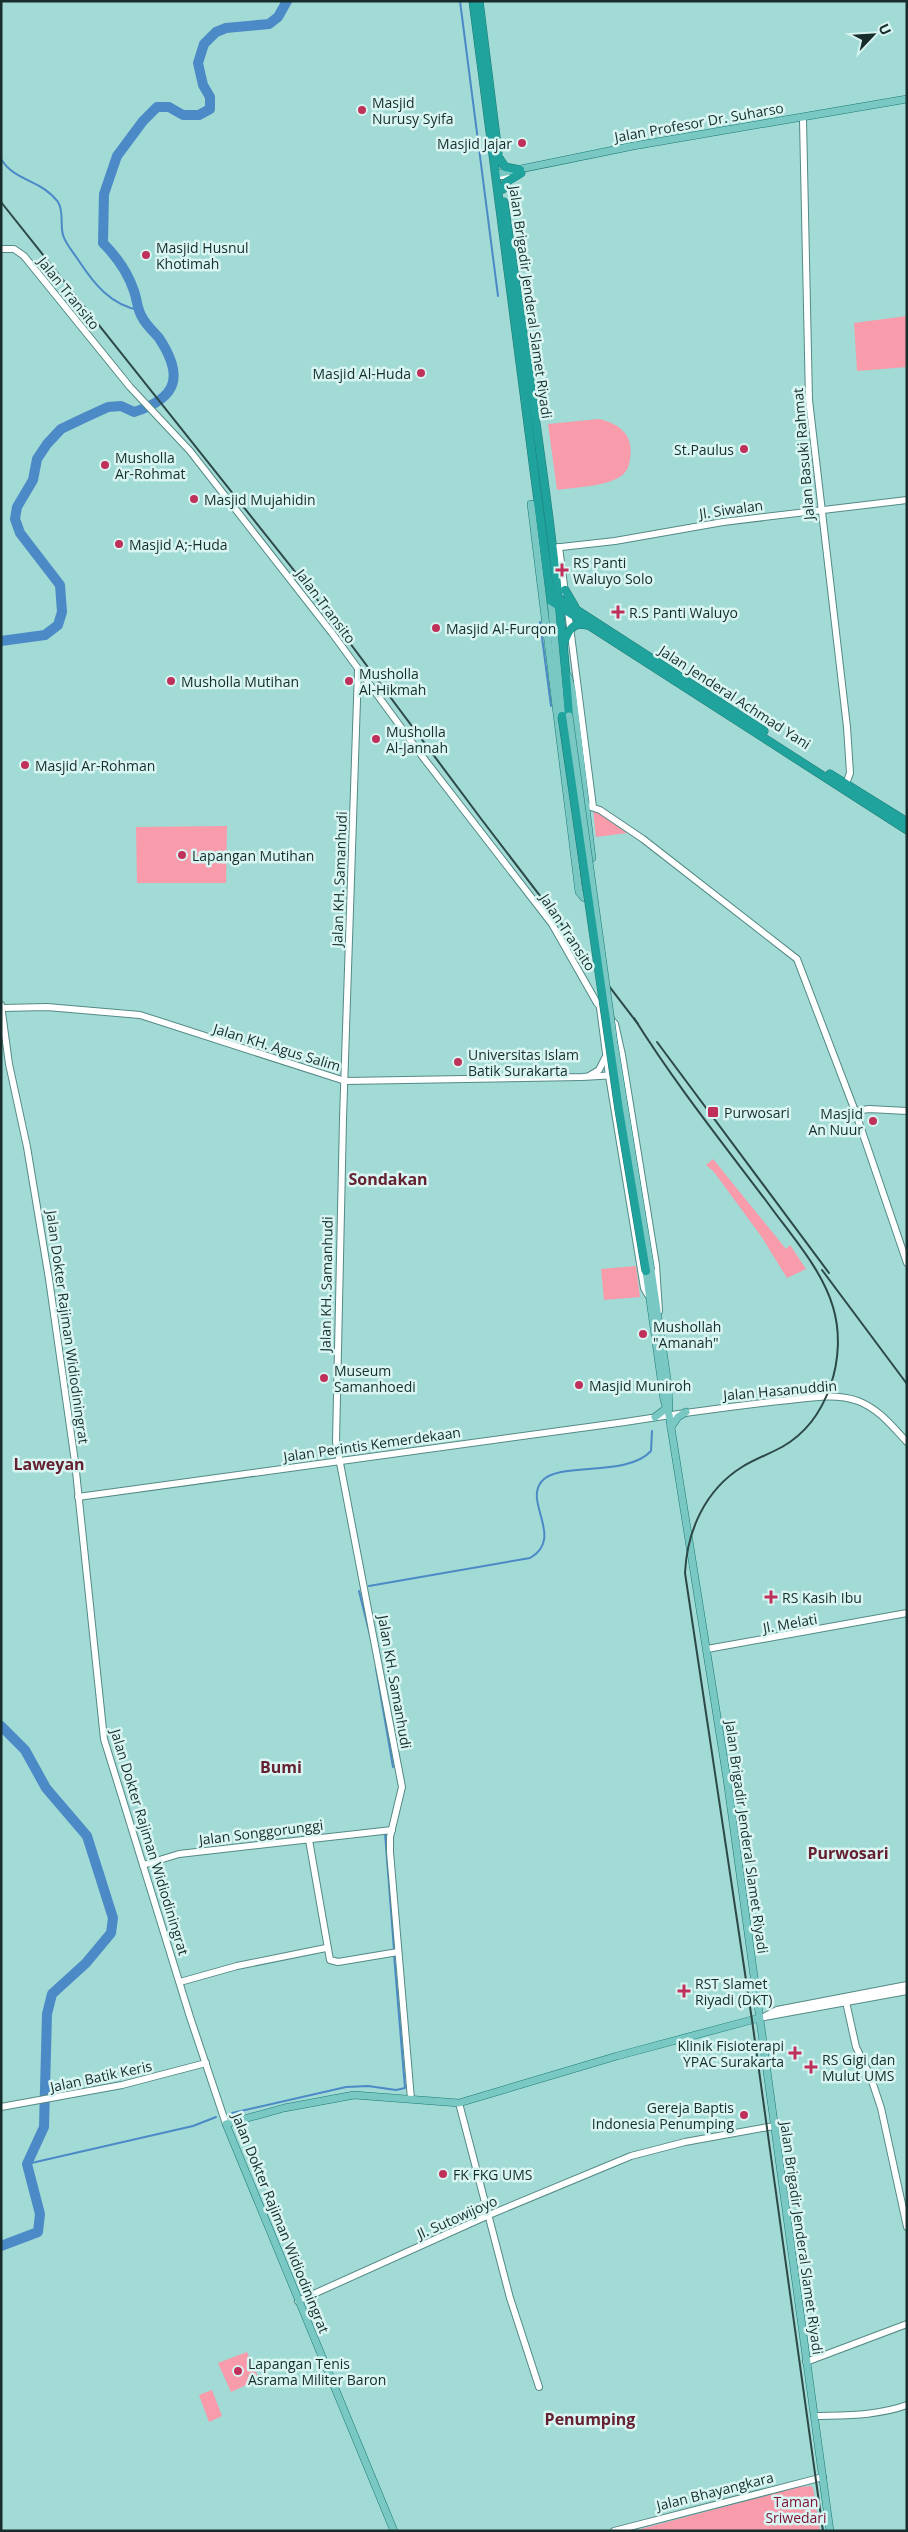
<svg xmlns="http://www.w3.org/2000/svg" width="908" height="2532" viewBox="0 0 908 2532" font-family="'Open Sans',sans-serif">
  <rect width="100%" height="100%" fill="#a2dad5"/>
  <g fill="#f89cac">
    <polygon points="907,316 907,367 857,371 854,323"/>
    <path d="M599,419C621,424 634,436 630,459C629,467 626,474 618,478C601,487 576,487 557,490L548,424Z"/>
    <polygon points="593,809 627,833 596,837"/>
    <polygon points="227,826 226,883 137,883 136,827"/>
    <polygon points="713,1159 786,1249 790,1245 806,1269 787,1278 761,1236 714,1172 706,1165"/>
    <polygon points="636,1266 640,1297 604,1300 601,1269"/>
    <polygon points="247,2352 259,2379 231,2392 218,2363"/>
    <polygon points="212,2390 222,2416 209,2422 199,2395"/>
    <polygon points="811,2486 813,2488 820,2531 633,2531 799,2487"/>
  </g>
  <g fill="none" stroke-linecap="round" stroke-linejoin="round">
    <g stroke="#4b8ac6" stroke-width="2">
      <polyline points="460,1 498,296"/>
      <path d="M1,159C15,182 41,179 58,202C64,211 60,225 63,235C66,245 74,253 79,261C94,284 111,305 139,310"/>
      <polyline points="540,622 551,706"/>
      <path d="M369,1586L530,1558C565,1538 523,1502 542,1481C560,1461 626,1478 651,1451L652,1431"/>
      <polyline points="359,1591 371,1639"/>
      <polyline points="376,1668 393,1767"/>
      <polyline points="385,1833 394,1950"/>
      <polyline points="232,2113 346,2087 368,2086 396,2090 405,2088 394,1955"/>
      <polyline points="27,2164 193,2126 216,2117"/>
    </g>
    <g stroke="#4b8ac6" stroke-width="10">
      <path d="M1,641L45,635L58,625L62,612L60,585L20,533L15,519L17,507L33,480L37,459L47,444L61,429L84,418L108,407L121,406L134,412C178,398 184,376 159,338C153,331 146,325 142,317C137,309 137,299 134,291C128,273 116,256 103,243L104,194L117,156L143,121L157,107H169L183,115H199L210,109V97L203,85L198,63L204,44L216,32L226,28L269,24L278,17L287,1"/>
      <polyline points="1,1726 25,1750 46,1788 87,1836 113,1918 111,1933 86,1963 52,1994 47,2014 44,2127 27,2164 40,2214 38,2232 1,2246"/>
    </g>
    <defs>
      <g id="secondary">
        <polyline points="803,120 809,400 847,727 850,773 846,784"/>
        <polyline points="496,176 507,176"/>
        <polyline points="1,249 14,249 24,256 130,387 190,451 332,633 422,756 552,924 597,1003 615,1024 622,1055 656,1265 659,1311"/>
        <polyline points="559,547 565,593"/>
        <polyline points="552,548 615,541 723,522 907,500"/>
        <polyline points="568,611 593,807"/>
        <polyline points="358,670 343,1119 336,1442 402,1787 390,1837 390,1852 411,2099"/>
        <polyline points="585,805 600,810 643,839 797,959 855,1111 907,1263"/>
        <polyline points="1,1005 9,1064 27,1147 49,1279 75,1462 104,1739 190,2017 226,2124"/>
        <polyline points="2,1008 47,1007 140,1015 345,1081 582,1077 617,1075"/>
        <polyline points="600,1008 609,1076 644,1288 648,1295"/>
        <polyline points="589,1076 599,1070 605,1058"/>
        <polyline points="855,1111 869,1109 907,1111"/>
        <path d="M78,1497L625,1422C676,1414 728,1407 779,1401C805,1399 833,1392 858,1401C879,1409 892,1426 907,1442"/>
        <polyline points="707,1649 907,1613"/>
        <polyline points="309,1840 330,1960 338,1962 398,1952"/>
        <polyline points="143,1865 179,1854 392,1830"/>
        <polyline points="180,1982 237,1966 326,1948"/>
        <polyline points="846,2002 856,2047 871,2078 881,2108 907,2227"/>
        <polyline points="764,2017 777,2010 907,1985"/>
        <polyline points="759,2018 907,1991"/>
        <polyline points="459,2103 510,2298 539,2387"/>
        <polyline points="1,2107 122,2085 206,2063"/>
        <polyline points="298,2301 489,2215 631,2156 685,2142 774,2126"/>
        <polyline points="806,2362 907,2324"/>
        <path d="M815,2416C847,2415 876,2416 907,2405"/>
        <polyline points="614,2531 823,2477"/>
      </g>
      <g id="primary">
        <polyline points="496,174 633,146 907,99"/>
        <polyline points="531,504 579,892 584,898 592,895"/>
        <polyline points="551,601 562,716"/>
        <polyline points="568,676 572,690 592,858"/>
        <polyline points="651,1270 668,1385 669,1409"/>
        <polyline points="646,1271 664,1400 669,1415 727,1779 830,2531"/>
        <polyline points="655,1417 668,1407"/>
        <polyline points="671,1427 678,1417 686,1412"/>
        <polyline points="394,2531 226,2124 284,2108 354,2095 459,2103 617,2056 759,2018"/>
      </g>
      <g id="highway">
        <polyline points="473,1 551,601 907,830"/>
        <polyline points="479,1 498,153"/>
        <polyline points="499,158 505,167 520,170"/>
        <polyline points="503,189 506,182 521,173"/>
        <path d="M504,202C528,373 557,543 569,716"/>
        <polyline points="565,590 575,607"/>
        <polyline points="555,596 764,731"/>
        <path d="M564,643C568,632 572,621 586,625"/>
        <polyline points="830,774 907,822"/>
      </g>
    </defs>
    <use href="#secondary" stroke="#548a85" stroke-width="8"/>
    <use href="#primary" stroke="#1c7a74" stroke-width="8"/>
    <use href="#highway" stroke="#1c7a74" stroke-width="9"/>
    <use href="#secondary" stroke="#fff" stroke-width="6"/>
    <use href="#primary" stroke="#79c8c4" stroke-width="7"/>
    <use href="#highway" stroke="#20a39c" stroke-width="8"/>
    <g stroke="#2d4947" stroke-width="2">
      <polyline points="1,202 320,603 482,820 638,1024"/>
      <path d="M634,1018C674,1082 721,1141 767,1202C790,1234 822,1269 833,1307C848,1357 828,1421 782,1447C769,1454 755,1459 742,1467C705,1490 687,1531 685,1573L752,2020L823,2531"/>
      <polyline points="657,1042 829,1273"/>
      <polyline points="822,1270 907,1384"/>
    </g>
    <defs>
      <polyline id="primary-bridge" points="569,716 614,1043 651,1270"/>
      <polyline id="highway-bridge" points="562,716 619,1110 646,1271"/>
    </defs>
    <use href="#primary-bridge" stroke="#1c7a74" stroke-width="8" stroke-linecap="butt"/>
    <use href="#highway-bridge" stroke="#1c7a74" stroke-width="9" stroke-linecap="butt"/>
    <use href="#primary-bridge" stroke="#79c8c4" stroke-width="7"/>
    <use href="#highway-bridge" stroke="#20a39c" stroke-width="8"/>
  </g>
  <g fill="#bf305a" stroke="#d9f5f2" stroke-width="2">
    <circle cx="362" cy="110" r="5"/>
    <circle cx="522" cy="143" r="5"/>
    <circle cx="146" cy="255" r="5"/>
    <circle cx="421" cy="373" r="5"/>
    <circle cx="744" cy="449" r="5"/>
    <circle cx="105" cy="465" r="5"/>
    <circle cx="194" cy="499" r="5"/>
    <circle cx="119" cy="544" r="5"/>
    <path d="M559.5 562.5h5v5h5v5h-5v5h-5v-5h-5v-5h5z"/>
    <path d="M615.5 604.5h5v5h5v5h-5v5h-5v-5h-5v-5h5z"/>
    <circle cx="436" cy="628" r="5"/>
    <circle cx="171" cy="681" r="5"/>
    <circle cx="349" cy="681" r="5"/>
    <circle cx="376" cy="739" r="5"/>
    <circle cx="25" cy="765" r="5"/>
    <circle cx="182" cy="855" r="5"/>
    <circle cx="458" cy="1062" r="5"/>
    <rect x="707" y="1106" width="12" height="12" rx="2.5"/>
    <circle cx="873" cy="1121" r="5"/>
    <circle cx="643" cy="1334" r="5"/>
    <circle cx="324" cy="1378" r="5"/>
    <circle cx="579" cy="1385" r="5"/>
    <path d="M768.5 1589.5h5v5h5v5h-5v5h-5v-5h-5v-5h5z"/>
    <path d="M681.5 1983.5h5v5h5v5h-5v5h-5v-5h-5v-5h5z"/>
    <path d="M792.5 2045.5h5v5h5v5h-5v5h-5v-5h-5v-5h5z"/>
    <path d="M808.5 2059.5h5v5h5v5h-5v5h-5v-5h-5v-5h5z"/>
    <circle cx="744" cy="2115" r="5"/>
    <circle cx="443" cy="2174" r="5"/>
    <circle cx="238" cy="2371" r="5"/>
  </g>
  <g text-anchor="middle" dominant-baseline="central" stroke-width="5" stroke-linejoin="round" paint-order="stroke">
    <g font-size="14" fill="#162d2b" stroke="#d9f5f2" text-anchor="start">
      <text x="372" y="102">Masjid<tspan x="372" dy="16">Nurusy Syifa</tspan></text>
      <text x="512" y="143" text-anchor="end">Masjid Jajar</text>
      <text x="156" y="247">Masjid Husnul<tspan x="156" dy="16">Khotimah</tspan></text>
      <text x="411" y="373" text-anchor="end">Masjid Al-Huda</text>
      <text x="734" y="449" text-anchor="end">St.Paulus</text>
      <text x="115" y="457">Musholla<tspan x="115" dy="16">Ar-Rohmat</tspan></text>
      <text x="204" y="499">Masjid Mujahidin</text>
      <text x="129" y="544">Masjid A;-Huda</text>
      <text x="573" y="562">RS Panti<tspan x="573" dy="16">Waluyo Solo</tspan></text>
      <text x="629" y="612">R.S Panti Waluyo</text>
      <text x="446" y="628">Masjid Al-Furqon</text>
      <text x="359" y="673">Musholla<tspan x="359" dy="16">Al-Hikmah</tspan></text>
      <text x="181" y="681">Musholla Mutihan</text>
      <text x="386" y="731">Musholla<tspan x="386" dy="16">Al-Jannah</tspan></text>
      <text x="35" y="765">Masjid Ar-Rohman</text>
      <text x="192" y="855">Lapangan Mutihan</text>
      <text x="468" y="1054">Universitas Islam<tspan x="468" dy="16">Batik Surakarta</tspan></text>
      <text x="724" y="1112">Purwosari</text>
      <text x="863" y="1113" text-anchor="end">Masjid<tspan x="863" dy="16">An Nuur</tspan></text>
      <text x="653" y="1326">Mushollah<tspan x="653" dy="16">"Amanah"</tspan></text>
      <text x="334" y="1370">Museum<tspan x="334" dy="16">Samanhoedi</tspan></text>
      <text x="589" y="1385">Masjid Muniroh</text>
      <text x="782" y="1597">RS Kasih Ibu</text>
      <text x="695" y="1983">RST Slamet<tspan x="695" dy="16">Riyadi (DKT)</tspan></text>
      <text x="784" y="2045" text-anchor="end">Klinik Fisioterapi<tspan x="784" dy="16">YPAC Surakarta</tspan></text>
      <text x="822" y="2059">RS Gigi dan<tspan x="822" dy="16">Mulut UMS</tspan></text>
      <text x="734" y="2107" text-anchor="end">Gereja Baptis<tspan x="734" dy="16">Indonesia Penumping</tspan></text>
      <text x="453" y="2174">FK FKG UMS</text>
      <text x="248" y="2363">Lapangan Tenis<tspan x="248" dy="16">Asrama Militer Baron</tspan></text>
    </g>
    <g font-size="14" fill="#162d2b" stroke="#d9f5f2">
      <text transform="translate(699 122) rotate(-10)">Jalan Profesor Dr. Suharso</text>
      <text transform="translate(69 293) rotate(51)">Jalan Transito</text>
      <text transform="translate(531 302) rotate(82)">Jalan Brigadir Jenderal Slamet Riyadi</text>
      <text transform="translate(803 454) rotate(-95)">Jalan Basuki Rahmat</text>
      <text transform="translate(731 509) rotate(-8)">Jl. Siwalan</text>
      <text transform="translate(326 606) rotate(53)">Jalan Transito</text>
      <text transform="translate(735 697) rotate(33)">Jalan Jenderal Achmad Yani</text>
      <text transform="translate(339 879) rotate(-88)">Jalan KH. Samanhudi</text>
      <text transform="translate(568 932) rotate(57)">Jalan Transito</text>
      <text transform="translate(277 1047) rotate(17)">Jalan KH. Agus Salim</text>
      <text transform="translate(326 1284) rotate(-89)">Jalan KH. Samanhudi</text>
      <text transform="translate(68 1327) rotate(82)">Jalan Dokter Rajiman Widiodiningrat</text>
      <text transform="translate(780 1390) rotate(-5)">Jalan Hasanuddin</text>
      <text transform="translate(372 1444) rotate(-8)">Jalan Perintis Kemerdekaan</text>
      <text transform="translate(790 1623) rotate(-10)">Jl. Melati</text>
      <text transform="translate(395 1682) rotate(80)">Jalan KH. Samanhudi</text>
      <text transform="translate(261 1832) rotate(-7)">Jalan Songgorunggi</text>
      <text transform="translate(747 1837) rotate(82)">Jalan Brigadir Jenderal Slamet Riyadi</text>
      <text transform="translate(150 1842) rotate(73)">Jalan Dokter Rajiman Widiodiningrat</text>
      <text transform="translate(101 2076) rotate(-12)">Jalan Batik Keris</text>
      <text transform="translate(457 2217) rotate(-24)">Jl. Sutowijoyo</text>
      <text transform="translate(281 2223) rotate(68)">Jalan Dokter Rajiman Widiodiningrat</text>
      <text transform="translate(802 2238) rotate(82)">Jalan Brigadir Jenderal Slamet Riyadi</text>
      <text transform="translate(715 2491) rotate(-14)">Jalan Bhayangkara</text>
    </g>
    <g font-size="14" fill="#7c1034" stroke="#d9f5f2">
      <text x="796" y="2501">Taman<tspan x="796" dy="16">Sriwedari</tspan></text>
    </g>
    <g font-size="16" font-weight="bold" fill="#652031" stroke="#d9f5f2">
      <text x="388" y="1179">Sondakan</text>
      <text x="49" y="1464">Laweyan</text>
      <text x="281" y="1767">Bumi</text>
      <text x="848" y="1853">Purwosari</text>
      <text x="590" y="2419">Penumping</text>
    </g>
  </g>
  <rect width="908" height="2532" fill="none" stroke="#162d2b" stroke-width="5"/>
  <g transform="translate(873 35) rotate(65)" stroke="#d9f5f2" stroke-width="4" paint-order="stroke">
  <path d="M0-4L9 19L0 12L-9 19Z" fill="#162d2b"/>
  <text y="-8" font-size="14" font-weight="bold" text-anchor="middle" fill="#162d2b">U</text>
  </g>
</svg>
